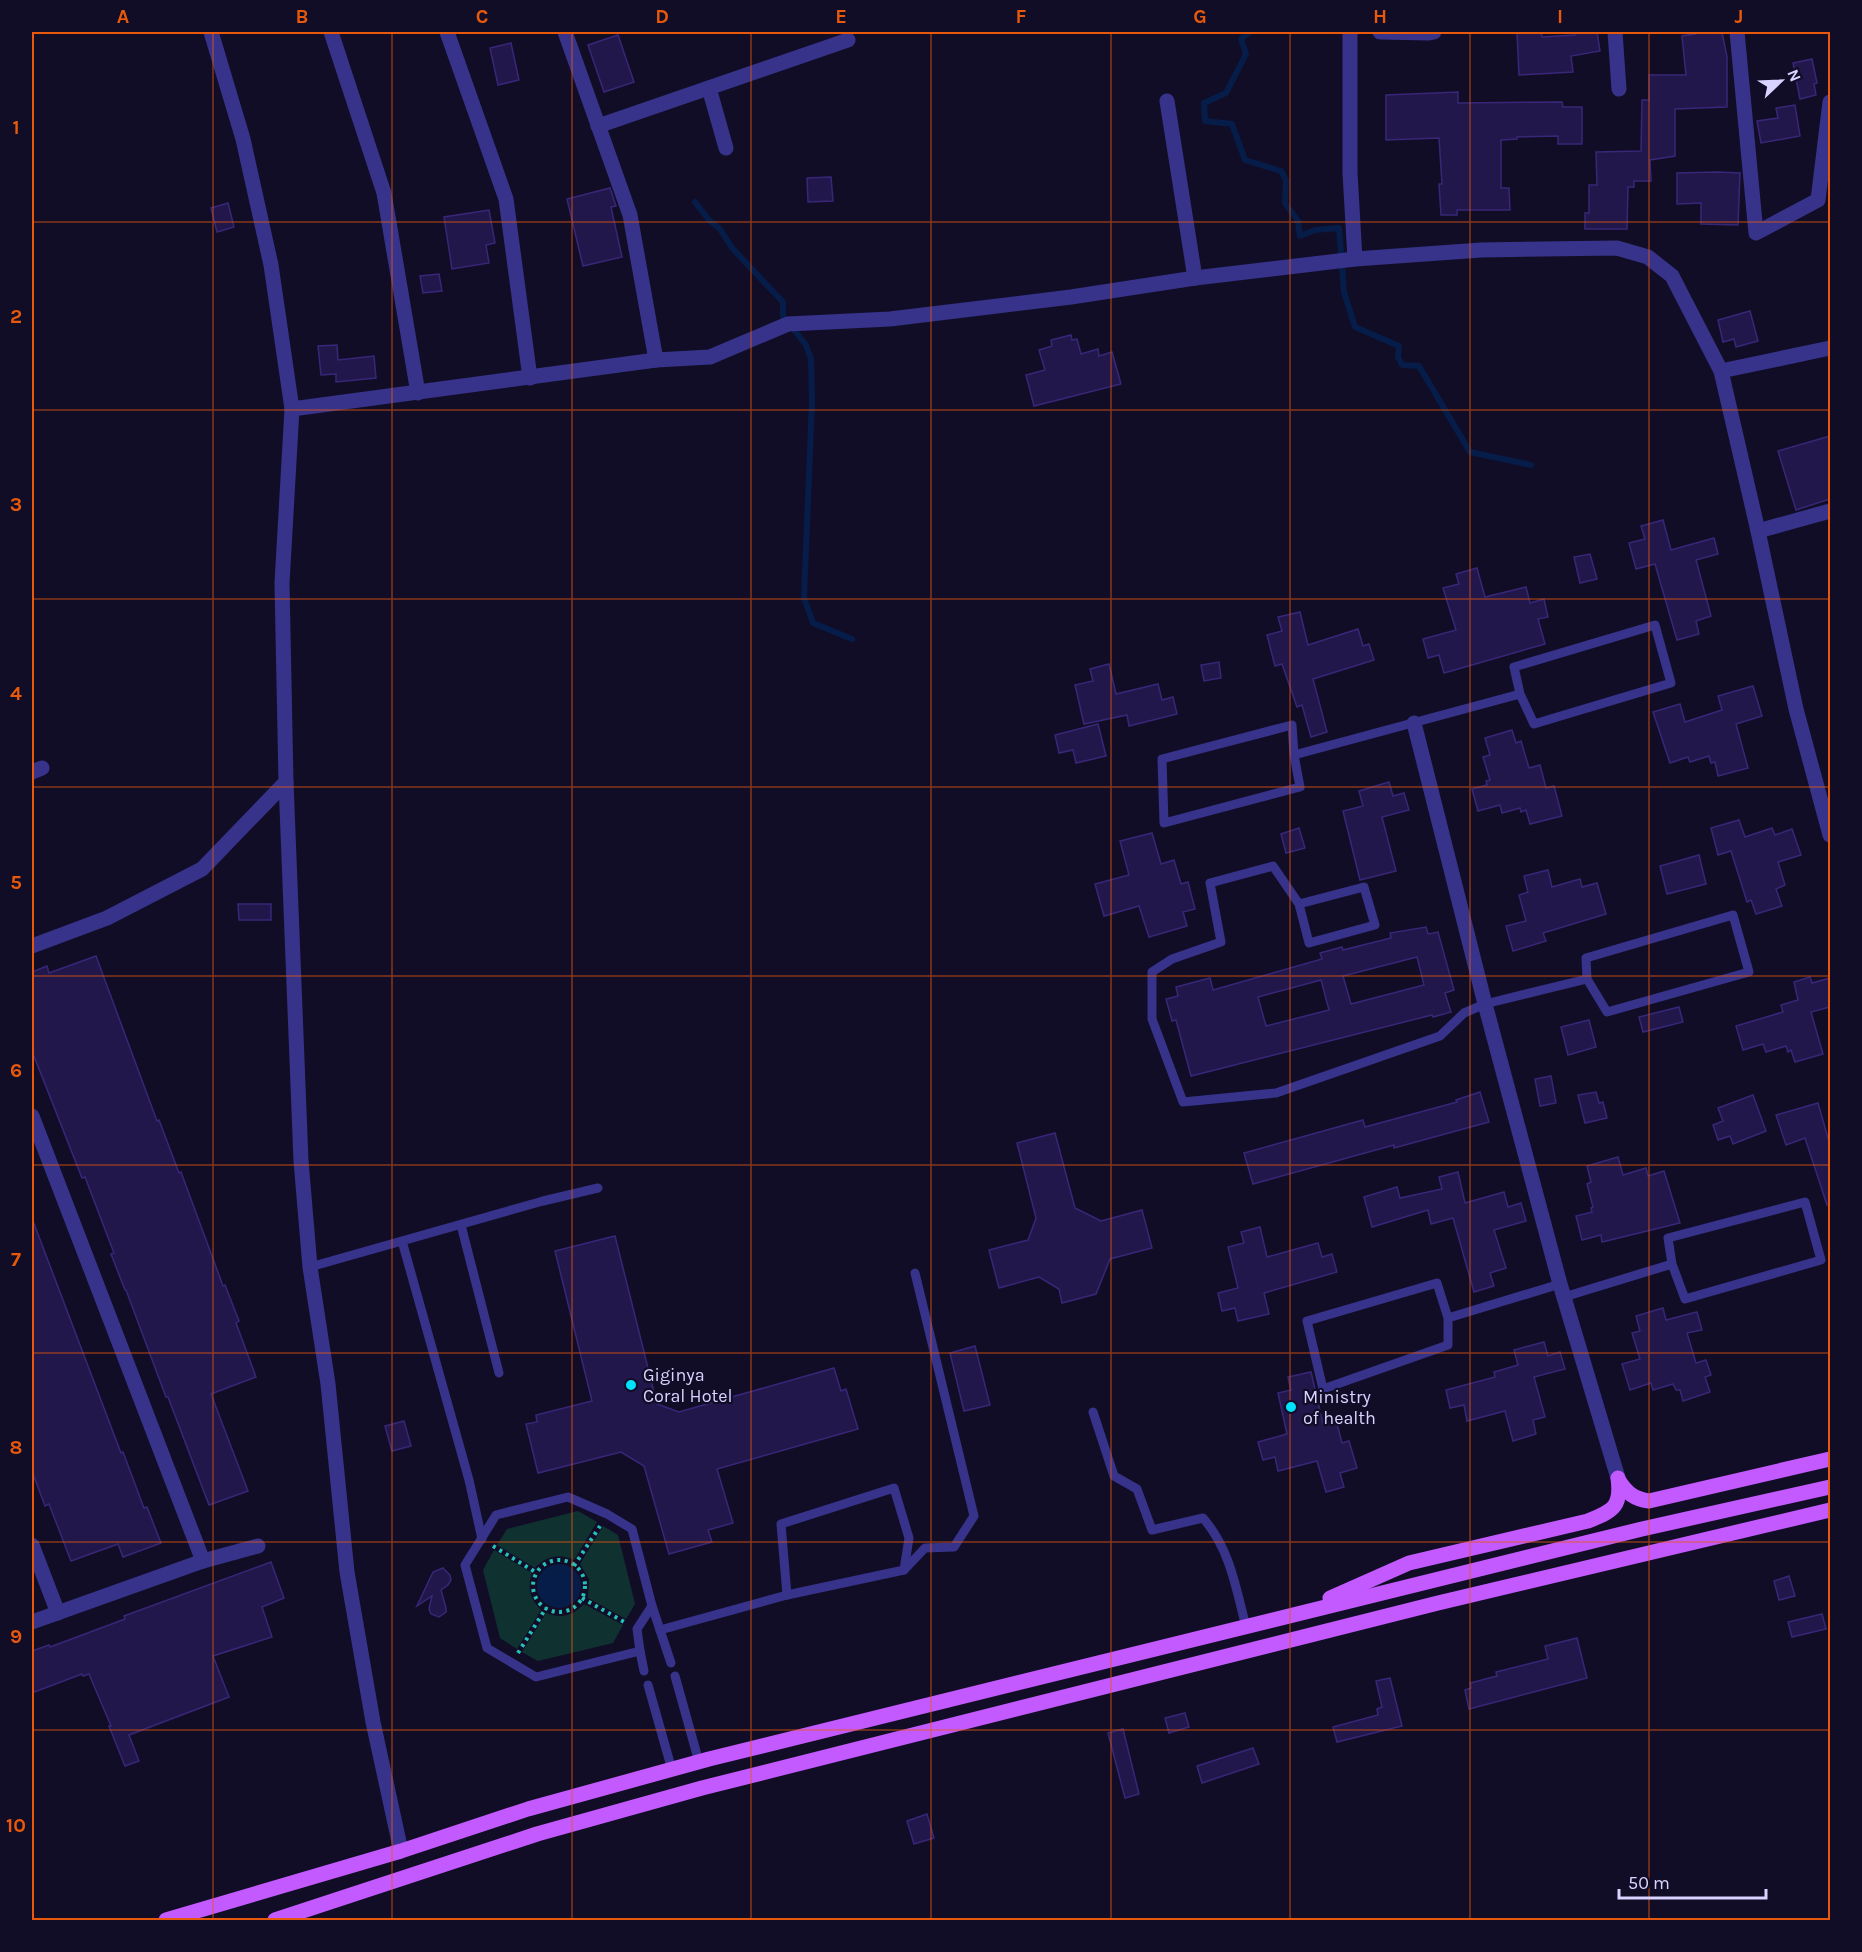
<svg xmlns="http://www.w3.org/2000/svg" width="1862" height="1952" viewBox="0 0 1862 1952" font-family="Karla,sans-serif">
  <rect width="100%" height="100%" fill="#120d27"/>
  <g fill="#0f3231">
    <path d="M578,1511L597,1522L574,1560C559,1553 546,1556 535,1568L497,1545L507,1529Z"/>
    <polygon points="603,1526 618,1535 635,1604 626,1619 588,1598 589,1579 580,1564"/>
    <path d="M494,1550L532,1573C527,1588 530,1599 541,1610L517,1649L500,1638L483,1570Z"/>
    <path d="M584,1604L623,1625L613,1643L538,1661L522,1652L546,1613C561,1619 573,1616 584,1604Z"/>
  </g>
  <circle fill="#051d48" cx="559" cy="1586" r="22"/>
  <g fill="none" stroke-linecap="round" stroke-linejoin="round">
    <g stroke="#051d48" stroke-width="6">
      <polyline points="1250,32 1241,39 1246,54 1226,93 1204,103 1205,121 1232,124 1245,160 1281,171 1286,180 1285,203 1298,221 1300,236 1315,230 1339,228 1344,292 1355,327 1399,346 1398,357 1402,365 1419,366 1470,452 1531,465"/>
      <polyline points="695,202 709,220 720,229 732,248 783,302 783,316 806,345 811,359 812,401 804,598 813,623 852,639"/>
    </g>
  </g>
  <g fill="#22174a" stroke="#382778" stroke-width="1.5" fill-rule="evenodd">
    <polygon points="1517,32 1541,32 1542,37 1575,35 1575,32 1597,32 1600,51 1571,56 1573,72 1519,75"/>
    <polygon points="1695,32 1722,32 1727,57 1727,107 1675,109 1675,156 1650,160 1651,181 1634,181 1634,187 1628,187 1627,229 1585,229 1585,213 1589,213 1589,185 1597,185 1596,152 1641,151 1642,100 1649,100 1649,75 1686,75 1682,36 1695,34"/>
    <polygon points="618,35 634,82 604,92 588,45"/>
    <polygon points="511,43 519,80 498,85 490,48"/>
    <polygon points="1812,59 1817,83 1814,84 1816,95 1800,99 1793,63"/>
    <polygon points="1458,92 1458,103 1562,102 1563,107 1582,107 1582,144 1558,144 1558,136 1517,137 1517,139 1501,140 1501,188 1509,188 1510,210 1457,210 1457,215 1441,215 1439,184 1442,184 1439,138 1386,140 1386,95"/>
    <polygon points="1795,105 1800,136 1761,143 1757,121 1778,118 1776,108"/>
    <polygon points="1718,172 1740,173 1738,225 1701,224 1701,203 1677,204 1677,173"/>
    <polygon points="831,177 833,201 808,202 807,178"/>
    <polygon points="610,188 616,206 611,207 622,257 583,266 567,199"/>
    <polygon points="228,203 234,227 217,232 211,208"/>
    <polygon points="489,210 495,243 486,245 489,263 452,269 444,217"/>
    <polygon points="439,274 442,291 423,293 420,276"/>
    <polygon points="1750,311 1758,341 1736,347 1734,339 1723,342 1718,320"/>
    <polygon points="1071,335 1072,340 1077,339 1081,354 1098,349 1099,356 1112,352 1121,384 1034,406 1026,375 1045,370 1039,350 1052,346 1051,340"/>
    <polygon points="337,345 338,360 374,356 376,378 336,382 336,374 321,375 318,346"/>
    <polygon points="1830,436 1830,499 1796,510 1778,451"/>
    <polygon points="1663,520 1671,550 1714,538 1718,554 1696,560 1711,616 1696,621 1699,634 1677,640 1655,564 1636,569 1629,543 1645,539 1641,526"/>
    <polygon points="1590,554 1597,579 1580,583 1574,557"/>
    <polygon points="1477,568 1485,597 1526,587 1530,603 1544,599 1548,617 1538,619 1545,644 1444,673 1439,655 1428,658 1423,639 1456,630 1443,588 1459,584 1456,574"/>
    <polygon points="1300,612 1308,645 1358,629 1363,646 1369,644 1374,660 1313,679 1327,732 1311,737 1302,705 1297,707 1282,664 1275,666 1267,635 1282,631 1278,617"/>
    <polygon points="1219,662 1221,678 1204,681 1201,665"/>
    <polygon points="1109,664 1116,694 1158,684 1162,700 1173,697 1177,714 1129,726 1127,715 1084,724 1075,685 1093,681 1090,669"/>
    <polygon points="1753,686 1762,716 1736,724 1748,768 1718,776 1715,762 1711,763 1709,756 1690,762 1688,757 1670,763 1653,712 1680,704 1685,722 1722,710 1718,696"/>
    <polygon points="1098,724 1106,756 1076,763 1073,750 1059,753 1055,735"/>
    <polygon points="1512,730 1516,743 1521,741 1529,768 1540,765 1546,788 1554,786 1562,816 1530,824 1526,810 1521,812 1520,808 1502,813 1500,805 1478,811 1472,789 1487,785 1486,781 1490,780 1483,757 1490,755 1485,738"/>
    <polygon points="1389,782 1393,796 1404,793 1409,810 1382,817 1396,871 1360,880 1343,811 1363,806 1359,791"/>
    <polygon points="1739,820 1745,837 1772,828 1775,835 1792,829 1801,855 1778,862 1785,885 1776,889 1782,906 1756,914 1751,900 1747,902 1731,851 1718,855 1711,828"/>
    <polygon points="1299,828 1305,848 1286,853 1281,834"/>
    <polygon points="1152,833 1161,864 1174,860 1181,884 1188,882 1195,909 1183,912 1187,926 1149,937 1139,906 1104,916 1095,884 1129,875 1120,841"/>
    <polygon points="1699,855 1706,884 1667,894 1660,866"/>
    <polygon points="1548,870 1552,887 1580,879 1582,887 1597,883 1606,914 1543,933 1546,941 1513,951 1506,926 1526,921 1519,895 1528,892 1524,876"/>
    <polygon points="238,904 271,904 271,920 239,920"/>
    <path d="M1426,927L1428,934L1438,932L1454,990L1445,993L1451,1012L1433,1017L1432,1015L1191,1076L1176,1020L1172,1021L1166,999L1178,996L1176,987L1210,978L1213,990L1322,959L1320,953L1342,947L1343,950L1391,938L1390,933ZM1417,957L1424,985L1351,1004L1343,976ZM1321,980L1329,1010L1266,1026L1258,997Z"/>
    <polygon points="96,956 157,1121 159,1120 179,1173 181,1172 223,1286 225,1285 239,1321 236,1323 256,1377 211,1394 248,1491 209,1505 168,1397 166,1397 126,1290 125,1290 111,1254 114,1253 85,1177 82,1178 32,1051 32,972 47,966 49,973"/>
    <polygon points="1810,977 1812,983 1830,978 1830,1007 1811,1012 1823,1054 1795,1062 1791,1050 1788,1052 1786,1046 1766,1052 1763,1044 1743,1050 1736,1026 1783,1012 1781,1005 1798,1000 1794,982"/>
    <polygon points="1679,1007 1683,1022 1643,1032 1639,1017"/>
    <polygon points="1589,1020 1596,1047 1568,1055 1561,1027"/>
    <polygon points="1551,1076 1556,1103 1540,1106 1535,1079"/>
    <polygon points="1480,1092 1489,1122 1394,1148 1394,1145 1253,1184 1244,1153 1363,1120 1365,1127 1457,1102 1456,1100"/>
    <polygon points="1596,1092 1599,1103 1603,1102 1607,1118 1585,1123 1578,1095"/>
    <polygon points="1753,1095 1766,1131 1733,1144 1730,1136 1718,1140 1713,1125 1723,1121 1718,1108"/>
    <polygon points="1818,1103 1830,1145 1830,1205 1827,1205 1805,1138 1786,1145 1776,1115"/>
    <polygon points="1055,1133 1075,1208 1101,1221 1142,1210 1152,1248 1110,1259 1096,1294 1062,1303 1059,1289 1039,1277 999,1288 989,1250 1028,1240 1036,1218 1017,1143"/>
    <polygon points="1618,1157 1623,1175 1646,1168 1648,1176 1664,1171 1680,1223 1602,1242 1601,1235 1582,1240 1576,1216 1592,1212 1591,1208 1593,1207 1587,1184 1591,1182 1587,1166"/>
    <polygon points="1458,1172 1465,1203 1504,1192 1508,1207 1521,1203 1526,1221 1494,1230 1506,1268 1490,1273 1494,1286 1474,1292 1453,1218 1431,1224 1428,1210 1372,1227 1364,1197 1397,1187 1400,1198 1442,1189 1439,1177"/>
    <polygon points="32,1221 33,1221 121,1453 123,1452 144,1508 147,1507 161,1543 123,1557 118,1544 71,1561 49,1504 45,1506 32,1471"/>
    <polygon points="1260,1227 1267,1257 1318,1243 1322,1257 1332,1254 1337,1272 1264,1293 1269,1314 1238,1321 1235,1308 1222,1311 1218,1293 1238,1288 1228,1247 1244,1243 1241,1232"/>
    <polygon points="615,1236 657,1404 679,1412 834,1368 841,1391 846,1389 858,1429 717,1469 733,1523 708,1530 712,1542 669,1554 644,1466 621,1452 538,1473 526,1424 537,1422 536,1415 592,1401 555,1251"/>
    <polygon points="1663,1308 1666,1320 1697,1312 1702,1330 1687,1333 1696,1363 1706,1360 1711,1375 1705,1377 1710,1392 1683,1401 1680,1390 1676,1390 1673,1384 1653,1390 1651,1383 1630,1390 1622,1364 1640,1359 1632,1333 1640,1331 1636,1316"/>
    <polygon points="1544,1342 1548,1356 1560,1352 1565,1369 1534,1377 1545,1417 1533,1420 1536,1434 1513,1441 1505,1411 1467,1421 1464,1405 1450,1408 1446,1390 1495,1377 1494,1372 1518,1365 1514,1350"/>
    <polygon points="975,1346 990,1405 964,1411 950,1353"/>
    <polygon points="1311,1372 1323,1424 1336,1420 1342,1443 1349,1441 1357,1468 1340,1473 1344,1487 1326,1492 1317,1461 1278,1471 1275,1457 1263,1460 1258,1442 1287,1434 1278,1393 1291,1390 1288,1377"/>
    <polygon points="404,1421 411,1446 392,1451 385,1426"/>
    <polygon points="271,1562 284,1598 262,1607 272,1637 213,1656 229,1697 129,1735 139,1761 125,1766 109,1726 111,1726 89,1674 83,1676 82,1674 32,1693 32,1651 49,1645 50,1647 125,1619 124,1616"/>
    <polygon points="443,1568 450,1575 451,1580 448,1585 441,1590 446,1608 446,1612 439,1617 431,1614 429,1609 432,1596 417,1606 433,1572"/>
    <polygon points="1789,1576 1795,1596 1779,1600 1774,1581"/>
    <polygon points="1822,1614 1826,1629 1792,1637 1788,1622"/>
    <polygon points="1577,1638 1587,1678 1469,1709 1465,1690 1471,1688 1470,1683 1497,1676 1496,1672 1548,1659 1545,1646"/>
    <polygon points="1390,1678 1402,1726 1337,1742 1333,1727 1378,1715 1377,1709 1382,1707 1376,1681"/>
    <polygon points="1185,1713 1189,1727 1169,1733 1165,1718"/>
    <polygon points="1123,1729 1139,1794 1125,1798 1108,1733"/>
    <polygon points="1253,1748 1259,1764 1202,1783 1197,1766"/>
    <polygon points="927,1814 934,1838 914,1844 907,1821"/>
  </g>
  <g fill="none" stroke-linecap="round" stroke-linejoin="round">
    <g stroke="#23c3bb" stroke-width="4" stroke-dasharray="3 4.5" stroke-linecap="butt">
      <polyline points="493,1546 537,1573"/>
      <circle cx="559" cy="1586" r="26"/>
      <polyline points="574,1566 600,1526"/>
      <polyline points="582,1598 626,1623"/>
      <polyline points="518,1653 546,1608"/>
    </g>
    <g stroke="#37338b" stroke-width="9">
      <polyline points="1294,755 1292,725 1162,759 1164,823 1300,787 1294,755 1520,694 1514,667 1655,625 1671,683 1534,724 1520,694"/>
      <polyline points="1299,904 1364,887 1375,925 1309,943 1299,904 1273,866 1210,883 1221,942 1172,959 1152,972 1152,1019 1183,1102 1276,1093 1440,1036 1464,1013 1485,1004 1587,979"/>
      <polygon points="1733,915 1749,972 1607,1012 1587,979 1586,958"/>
      <polyline points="461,1225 499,1373"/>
      <polyline points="402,1241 469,1480 482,1539"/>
      <polyline points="310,1267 543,1201 598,1188"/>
      <polyline points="1564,1297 1672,1264 1668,1238 1805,1202 1821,1260 1685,1299 1672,1264"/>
      <polyline points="1448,1318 1437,1283 1307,1321 1323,1389 1448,1345 1448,1318 1560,1284"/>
      <path d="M1093,1412L1114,1476L1137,1489L1152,1530L1203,1518C1230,1549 1236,1588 1246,1627"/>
      <polygon points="568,1497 607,1514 632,1529 652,1606 637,1629 640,1651 536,1677 487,1648 465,1565 496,1515"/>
      <polyline points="787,1595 781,1524 894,1488 909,1538 904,1570"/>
      <polyline points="652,1606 671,1663"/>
      <polyline points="660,1630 787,1595 904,1570 925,1548 954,1547 974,1516 915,1273"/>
      <polyline points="640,1651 644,1671"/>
      <polyline points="675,1676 699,1762"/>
      <polyline points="648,1685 672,1770"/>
    </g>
    <g stroke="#37338b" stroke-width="15">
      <polyline points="211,32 243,139 271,265 292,409 282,583 286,782 301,1161 310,1267 328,1384 347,1572 373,1722 401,1851"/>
      <polyline points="331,32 384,193 418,393"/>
      <polyline points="447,32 506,199 530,378"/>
      <polyline points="565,32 630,215 656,360"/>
      <polyline points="1350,32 1350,173 1355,259"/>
      <polyline points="1380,32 1429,33 1434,32"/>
      <polyline points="1615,32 1619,89"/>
      <polyline points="1737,32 1756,233 1818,200 1830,102"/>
      <polyline points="709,88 726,148"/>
      <polyline points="1167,101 1195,278"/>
      <polyline points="598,126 848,40"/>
      <polyline points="1721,371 1830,348"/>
      <polyline points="292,409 656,360 710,357 788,324 890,319 1071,297 1195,278 1355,259 1481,250 1617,248 1648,257 1672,276 1721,371 1758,531 1796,709 1830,835"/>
      <polyline points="1758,531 1830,511"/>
      <polyline points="1414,723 1485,1004 1560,1284 1618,1478"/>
      <polyline points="32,772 42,768"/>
      <polyline points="32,946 107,918 202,869 286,782"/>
      <polyline points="32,1116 203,1561"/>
      <polyline points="32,1545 58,1613"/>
      <polyline points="32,1622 203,1561 258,1546"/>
    </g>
    <g stroke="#c35aff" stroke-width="15">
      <path d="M1619,1481C1627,1493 1634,1499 1649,1501L1830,1459"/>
      <path d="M1330,1598L1409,1563L1588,1521C1612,1511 1622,1508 1618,1478"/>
      <polyline points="166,1920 401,1851 528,1809 709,1759 1642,1529 1830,1487"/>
      <polyline points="275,1920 537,1834 702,1788 1438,1603 1830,1510"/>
    </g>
  </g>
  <path fill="none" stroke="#e8590c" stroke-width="1.5" stroke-opacity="0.55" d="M213,32V1920M392,32V1920M572,32V1920M751,32V1920M931,32V1920M1111,32V1920M1290,32V1920M1470,32V1920M1649,32V1920M32,222H1830M32,410H1830M32,599H1830M32,787H1830M32,976H1830M32,1165H1830M32,1353H1830M32,1542H1830M32,1730H1830"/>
  <g fill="#00e2fe" stroke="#120d27" stroke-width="2">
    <circle cx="631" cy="1385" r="6"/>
    <circle cx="1291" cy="1407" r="6"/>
  </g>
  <g text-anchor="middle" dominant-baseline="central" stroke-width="4.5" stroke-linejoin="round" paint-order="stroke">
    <g font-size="18" fill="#d8d3ff" stroke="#120d27" text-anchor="start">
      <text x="643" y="1375">Giginya<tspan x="643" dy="21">Coral Hotel</tspan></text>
      <text x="1303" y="1397">Ministry<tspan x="1303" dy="21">of health</tspan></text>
    </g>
  </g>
  <rect width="1862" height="1952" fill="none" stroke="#120d27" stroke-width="66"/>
  <g transform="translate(1781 81) rotate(67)" stroke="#120d27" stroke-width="4.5" paint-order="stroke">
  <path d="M0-4.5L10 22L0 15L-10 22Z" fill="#d8d3ff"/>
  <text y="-9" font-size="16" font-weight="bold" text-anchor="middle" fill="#d8d3ff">N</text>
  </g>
  <path d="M1619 1889v9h147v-9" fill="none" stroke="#d8d3ff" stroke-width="3"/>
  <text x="1628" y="1889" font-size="18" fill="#d8d3ff" stroke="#120d27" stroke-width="4.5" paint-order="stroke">50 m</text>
  <rect x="33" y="33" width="1796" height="1886" fill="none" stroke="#e8590c" stroke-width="2"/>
  <g font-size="20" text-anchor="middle" font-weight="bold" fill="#e8590c">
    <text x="123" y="23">A</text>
    <text x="302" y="23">B</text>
    <text x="482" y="23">C</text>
    <text x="662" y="23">D</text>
    <text x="841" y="23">E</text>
    <text x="1021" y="23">F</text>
    <text x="1200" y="23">G</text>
    <text x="1380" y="23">H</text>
    <text x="1560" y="23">I</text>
    <text x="1739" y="23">J</text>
    <text x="16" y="134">1</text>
    <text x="16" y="323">2</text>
    <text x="16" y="511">3</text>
    <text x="16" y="700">4</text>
    <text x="16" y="889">5</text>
    <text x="16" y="1077">6</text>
    <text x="16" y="1266">7</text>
    <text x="16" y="1454">8</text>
    <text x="16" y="1643">9</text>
    <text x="16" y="1832">10</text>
  </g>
</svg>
